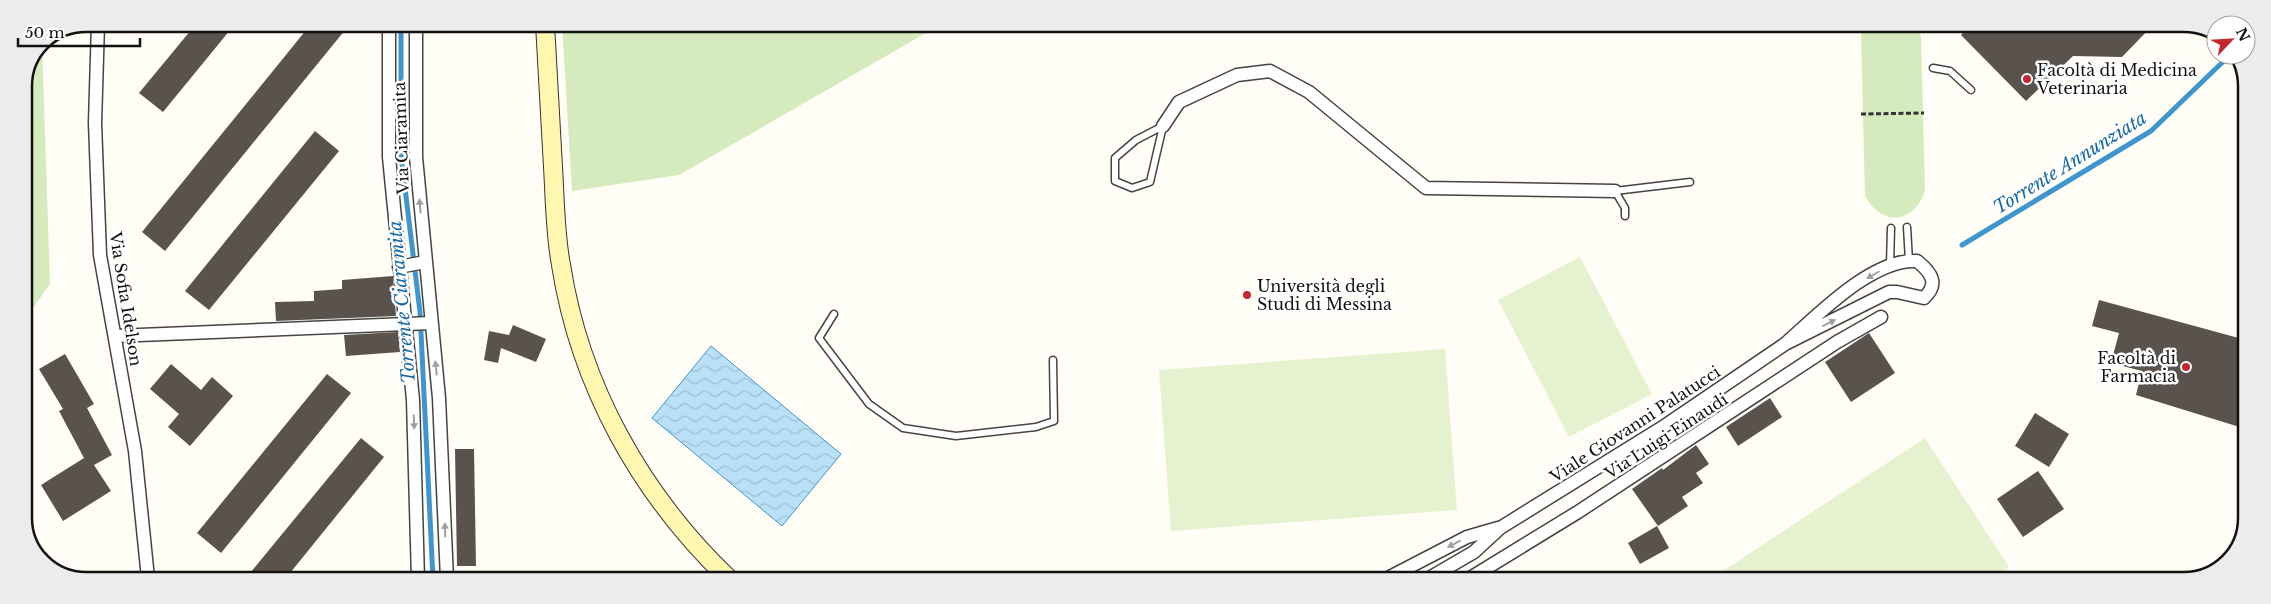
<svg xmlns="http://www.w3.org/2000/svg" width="2271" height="604" viewBox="0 0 2271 604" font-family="'Libre Baskerville',serif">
  <defs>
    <pattern id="water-waves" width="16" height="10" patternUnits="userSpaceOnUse" patternTransform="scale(1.25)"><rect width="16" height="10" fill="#b9e0f7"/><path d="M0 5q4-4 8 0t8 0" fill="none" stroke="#9ebfd3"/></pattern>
  </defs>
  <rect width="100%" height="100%" fill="#fffdf5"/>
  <g fill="#d5ebbd">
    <polygon points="562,24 940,25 679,175 572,191"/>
    <path d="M1864,25L1917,26L1921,36L1925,191C1914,224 1882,227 1865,196L1861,35Z"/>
    <polygon points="42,42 50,284 24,321 24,86"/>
  </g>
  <g fill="#e6f2cf">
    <polygon points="1580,257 1652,394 1569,437 1498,300"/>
    <polygon points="1445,349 1457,510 1171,531 1159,370"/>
    <polygon points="1925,438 2009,567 1989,580 1709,580"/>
  </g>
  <polygon fill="url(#water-waves)" stroke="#3f96cf" points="711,346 841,454 782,526 652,418"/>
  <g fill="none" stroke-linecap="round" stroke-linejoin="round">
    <g stroke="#3f96cf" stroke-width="5">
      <polyline points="401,24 401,155 420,312 433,579"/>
      <polyline points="1962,245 2151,131 2230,55"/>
    </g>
  </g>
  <g fill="#5a524d">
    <polygon points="196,24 235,24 163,112 139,93"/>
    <polygon points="311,24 350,24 165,251 142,232"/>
    <polygon points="1969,26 2152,26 2122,57 2073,56 2026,101 1961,35"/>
    <polygon points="315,131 339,151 209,310 185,291"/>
    <polygon points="393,276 396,316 276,321 275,302 314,301 314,291 342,289 342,280"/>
    <polygon points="2099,300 2246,340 2246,429 2136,395 2142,371 2111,363 2119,333 2092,326"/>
    <polygon points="513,325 546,339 536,362 501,348 498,363 484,360 489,331 509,335"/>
    <polygon points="398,332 400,352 346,356 344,335"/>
    <polygon points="1869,333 1895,373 1851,402 1825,362"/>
    <polygon points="65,354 94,404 87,408 112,455 94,465 111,491 63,521 41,485 84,458 59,411 63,409 39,369"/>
    <polygon points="171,364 201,390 212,377 233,396 190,446 168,427 179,414 150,389"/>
    <polygon points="327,374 351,393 221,553 197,533"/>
    <polygon points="1770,398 1782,417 1738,446 1726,427"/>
    <polygon points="2035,413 2069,434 2049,467 2015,446"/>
    <polygon points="361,438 384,457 286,578 246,578"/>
    <polygon points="1696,445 1709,464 1696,473 1703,483 1682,497 1688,506 1658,526 1632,489 1662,468 1663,470"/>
    <polygon points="455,449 474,449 476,566 457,566"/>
    <polygon points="2038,471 2064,509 2023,537 1997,499"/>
    <polygon points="1657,526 1669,548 1640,564 1628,543"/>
  </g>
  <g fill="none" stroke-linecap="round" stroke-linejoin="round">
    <defs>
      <g id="lane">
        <polyline points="1933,68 1950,71 1971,90"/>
        <polygon points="1163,126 1150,182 1132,188 1115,181 1115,158 1136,140"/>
        <polyline points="1625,216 1625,208 1615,191 1690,182"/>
        <polyline points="1907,227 1909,261"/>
        <polyline points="1890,265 1891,228"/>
        <polyline points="834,314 819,338 869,404 903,428 956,436 1036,427 1054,421 1053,360"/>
      </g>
      <g id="street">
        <polyline points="98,24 95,123 100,255 135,451 148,578"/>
        <polyline points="389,24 389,157 413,400 418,579"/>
        <polyline points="416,24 416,157 439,398 447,579"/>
        <polyline points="1163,126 1179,102 1237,75 1270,71 1309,92 1426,188 1615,191"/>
        <polyline points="399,267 425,262"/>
        <polyline points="115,336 431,323"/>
        <polyline points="1386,579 1467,537 1498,528"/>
        <path d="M1426,580L1474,552L1500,528L1666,425L1785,344L1889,292H1897L1924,298C1939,284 1932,273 1917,261C1872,258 1817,316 1785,344"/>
        <polyline points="1467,580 1578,512 1837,342 1881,317"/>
      </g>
      <path id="secondary" d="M545,24C548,72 550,120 553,167C555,200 555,233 561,265C580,386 641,495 729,579"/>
    </defs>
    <use href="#lane" stroke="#444" stroke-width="9"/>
    <use href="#street" stroke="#444" stroke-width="15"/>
    <use href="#secondary" stroke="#333" stroke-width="20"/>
    <polyline stroke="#333" stroke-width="3" stroke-dasharray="5 2.5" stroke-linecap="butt" points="1861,114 1924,113"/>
    <use href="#lane" stroke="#fff" stroke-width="6"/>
    <use href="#street" stroke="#fff" stroke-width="12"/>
    <use href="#secondary" stroke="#fff6b0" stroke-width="18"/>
  </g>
  <defs><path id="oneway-solid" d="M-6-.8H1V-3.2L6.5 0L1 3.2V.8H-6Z" transform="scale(1.25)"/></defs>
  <g fill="#a0a0a0">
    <use href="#oneway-solid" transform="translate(420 206) rotate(-95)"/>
    <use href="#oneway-solid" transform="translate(1873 275) rotate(150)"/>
    <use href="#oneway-solid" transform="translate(1829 323) rotate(-27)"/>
    <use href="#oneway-solid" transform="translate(436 368) rotate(-96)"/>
    <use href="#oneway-solid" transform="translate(414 422) rotate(88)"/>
    <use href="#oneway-solid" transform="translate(445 530) rotate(-92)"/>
    <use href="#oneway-solid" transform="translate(1454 544) rotate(152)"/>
  </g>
  <g fill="#c4262e" stroke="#fff" stroke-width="2">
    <circle cx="2027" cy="79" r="5"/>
    <circle cx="1247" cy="295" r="5"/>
    <circle cx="2186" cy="367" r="5"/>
  </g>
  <g text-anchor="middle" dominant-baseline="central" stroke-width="5" stroke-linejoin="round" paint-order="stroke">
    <g font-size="16" fill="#111" stroke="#fff" text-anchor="start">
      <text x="2037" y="70">Facoltà di Medicina<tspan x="2037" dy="18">Veterinaria</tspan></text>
      <text x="1257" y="286">Università degli<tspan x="1257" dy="18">Studi di Messina</tspan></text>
      <text x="2176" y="358" text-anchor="end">Facoltà di<tspan x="2176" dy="18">Farmacia</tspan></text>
    </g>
    <g font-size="16" fill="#111" stroke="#fff">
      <text transform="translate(401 138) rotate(-92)">Via Ciaramita</text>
      <text transform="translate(126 299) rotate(81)">Via Sofia Idelson</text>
      <text transform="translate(1635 424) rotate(-33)">Viale Giovanni Palatucci</text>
      <text transform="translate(1666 436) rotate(-33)">Via Luigi Einaudi</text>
    </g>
    <g font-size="18" font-style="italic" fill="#1768a6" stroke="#fff">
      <text transform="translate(2070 163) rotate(-32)">Torrente Annunziata</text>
      <text transform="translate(402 302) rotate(-95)">Torrente Ciaramita</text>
    </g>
  </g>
  <path d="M0 0H2271V604H0ZM86 32H2184A54 54 0 0 1 2238 86V518A54 54 0 0 1 2184 572H86A54 54 0 0 1 32 518V86A54 54 0 0 1 86 32Z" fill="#ececec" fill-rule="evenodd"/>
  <path fill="none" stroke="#111" stroke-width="2.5" d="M86 32H2184A54 54 0 0 1 2238 86V518A54 54 0 0 1 2184 572H86A54 54 0 0 1 32 518V86A54 54 0 0 1 86 32Z"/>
  <g transform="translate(2231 40) rotate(65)"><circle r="24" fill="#ffffff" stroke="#a0a0a0"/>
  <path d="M0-4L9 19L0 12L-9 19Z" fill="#c4262e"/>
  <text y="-8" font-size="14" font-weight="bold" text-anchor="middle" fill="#111111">N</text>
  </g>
  <path d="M18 38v8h122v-8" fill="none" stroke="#111111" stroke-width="2.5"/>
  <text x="25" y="38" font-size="15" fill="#111111" stroke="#ffffff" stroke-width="4" paint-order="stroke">50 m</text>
</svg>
